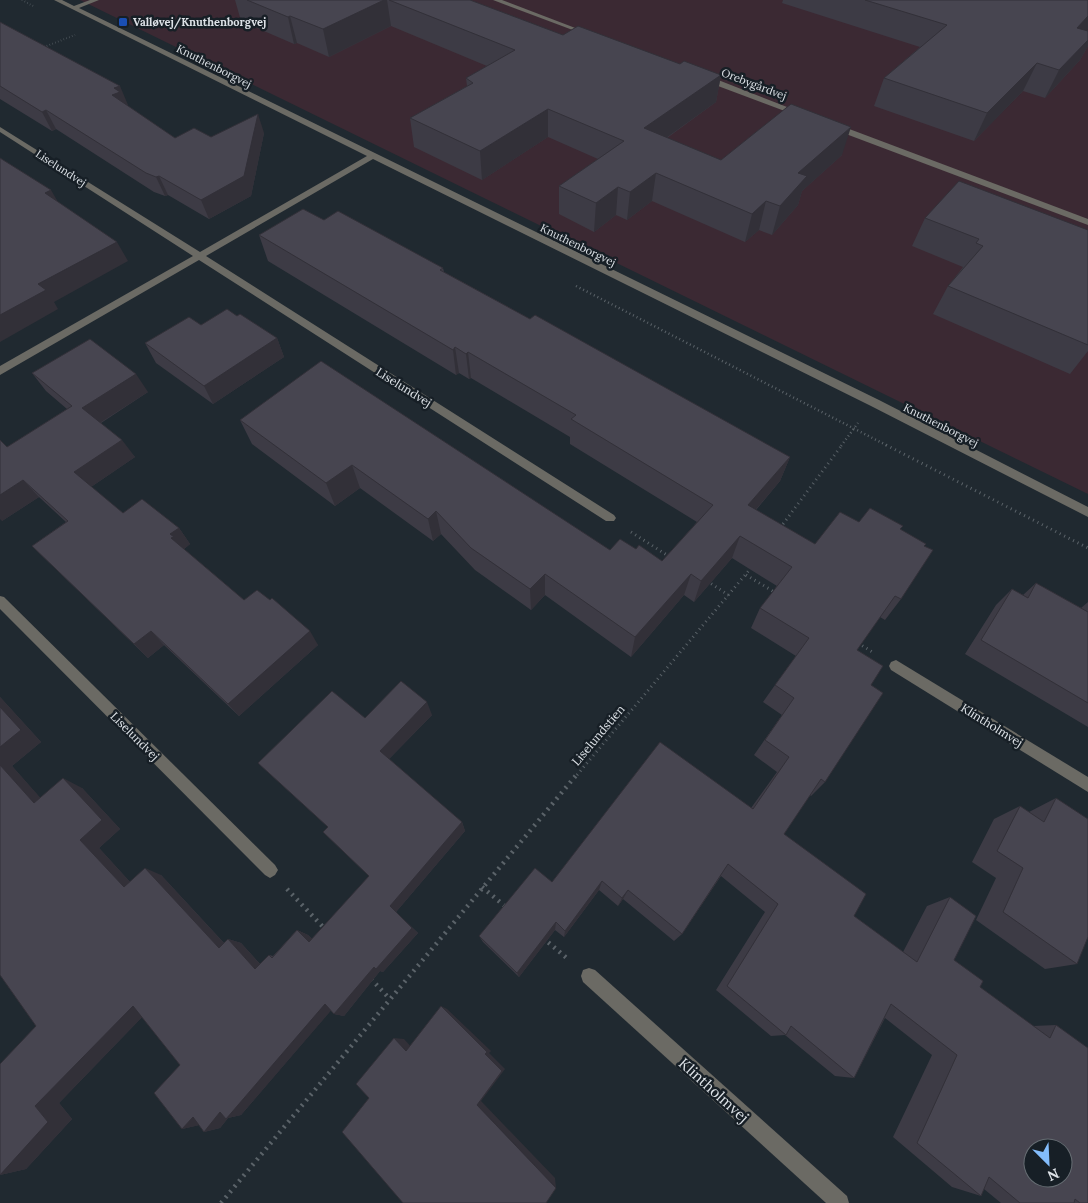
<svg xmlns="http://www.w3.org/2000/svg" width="1088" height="1203" viewBox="0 0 1088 1203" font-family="Lora,serif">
  <rect width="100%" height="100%" fill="#202930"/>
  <polygon fill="#3b2933" points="80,0 1055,0 1088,9 1088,494"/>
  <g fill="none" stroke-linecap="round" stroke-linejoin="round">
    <g stroke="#5b6369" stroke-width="2" stroke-dasharray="0.5 2.5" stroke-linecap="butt">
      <polyline points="22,0 35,7"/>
      <polyline points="44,47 75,35"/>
    </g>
    <g stroke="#5b6369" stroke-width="2.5" stroke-dasharray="1 3" stroke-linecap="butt">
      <polyline points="576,286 888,446"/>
      <polyline points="841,446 858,423"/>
    </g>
    <g stroke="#5b6369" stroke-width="3" stroke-dasharray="1 4" stroke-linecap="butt">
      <polyline points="886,445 1088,548"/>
      <polyline points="780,528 842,445"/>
      <polyline points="631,532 670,557"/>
      <polyline points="746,575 776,593"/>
      <polyline points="707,581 730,596"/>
      <polyline points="858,643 874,653"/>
      <polyline points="577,775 751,568"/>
    </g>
    <g stroke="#5b6369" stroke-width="4.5" stroke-dasharray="2 5" stroke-linecap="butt">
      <polyline points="482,887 506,907"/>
      <polyline points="287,889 324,928"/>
      <polyline points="543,938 569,960"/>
      <polyline points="371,979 389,998"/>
      <polyline points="221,1203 578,773"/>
    </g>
    <g fill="#6b6a64" fill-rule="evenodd">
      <polygon points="54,0 62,0 74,6 90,0 99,0 79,8 879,400 1088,507 1088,517 871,406 373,159 206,256 614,515 616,518 614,521 606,521 199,260 0,375 0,366 193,256 0,132 0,127 200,252 367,156"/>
      <polygon points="493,0 502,0 591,34 586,35"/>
      <polygon points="702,76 708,76 805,114 798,116 702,80"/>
      <polygon points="830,124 836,124 1088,219 1088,225 830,128"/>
      <polygon points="0,596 4,597 275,865 278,870 275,875 270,878 265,875 0,609"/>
      <polygon points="896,660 1088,777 1088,792 891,670 889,666 891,662"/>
      <polygon points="589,968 595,970 847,1196 849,1203 826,1203 583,982 581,976 583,970"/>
    </g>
  </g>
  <g fill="#3d3b45">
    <polygon points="235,0 470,0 563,35 721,75 716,102 667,138 721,160 842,155 802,191 798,205 772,235 759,230 745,242 652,201 627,220 616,215 594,232 559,214 559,186 598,159 548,137 482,180 414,147 410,118 467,86 466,78 487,66 391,26 329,57 297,43 294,44 241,21"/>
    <polygon points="783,0 1088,0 1087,30 1088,31 1088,46 1080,60 1045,98 1023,91 974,141 874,106 884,78 920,47 782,3"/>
    <polygon points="0,22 128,105 126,105 175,138 211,137 264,133 251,196 209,219 168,195 165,196 154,192 56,129 52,131 0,99"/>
    <polygon points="925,218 1088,230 1088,351 1070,374 933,314 948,286 960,271 963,267 912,246"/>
    <polygon points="324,220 443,268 444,272 530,319 790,457 780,481 756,510 815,544 859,522 903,526 900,529 924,546 901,599 885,620 880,617 857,650 871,685 825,782 811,796 810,795 784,834 854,916 903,952 927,906 950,897 954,960 980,987 1033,1026 1056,1025 1088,1203 1001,1203 984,1189 981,1196 952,1187 893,1137 932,1055 885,1018 854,1078 835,1076 785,1035 771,1036 716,990 765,912 721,876 682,934 674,941 623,899 618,906 599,890 564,937 555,930 519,977 483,942 479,936 552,882 751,808 777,772 754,755 782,715 763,702 775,685 796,656 751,628 760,608 777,586 732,558 694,602 684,595 631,657 545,595 531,610 475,570 441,534 433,541 360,488 335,506 252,444 240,420 610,550 636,549 662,561 697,522 570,444 570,437 471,378 469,379 459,373 456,375 268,261 259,235"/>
    <polygon points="237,316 277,338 284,357 213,404 156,363 145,343 201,325"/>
    <polygon points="32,373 148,392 101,423 135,457 91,487 123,513 179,528 190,544 184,549 244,600 318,645 239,716 164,645 148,658 32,546 66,522 39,497 2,521 7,447 67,409 46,391"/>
    <polygon points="1036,583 1081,608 1088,602 1088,727 965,654 996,605 1012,589 1023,595"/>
    <polygon points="0,697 41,742 12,766 40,798 82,788 120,829 99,848 130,882 161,875 224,943 228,939 241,943 260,964 269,955 273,956 297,930 308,935 312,939 369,876 328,827 258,763 365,718 432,715 389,759 462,822 465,831 396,912 418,933 383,972 380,971 344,1016 334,1014 331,1010 241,1115 228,1118 220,1128 204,1132 199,1125 182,1129 180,1065 142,1017 59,1103 72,1119 26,1169 0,1175 36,1026 0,975"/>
    <polygon points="1056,798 1077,964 1045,969 976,920 996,878 972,862 994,819 1020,806 1029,812"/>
  </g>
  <g fill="#323038">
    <polygon points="384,0 387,0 391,26 329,57 323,29"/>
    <polygon points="290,16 297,43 294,44 288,17"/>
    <polygon points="1088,16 1088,29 1063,55 1077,28"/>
    <polygon points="1088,40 1088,46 1080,60 1045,98 1059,70"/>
    <polygon points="1037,63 1023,91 974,141 987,113"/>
    <polygon points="721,75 716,102 641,156 644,128"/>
    <polygon points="120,86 128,105 126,106 112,95 114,88"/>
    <polygon points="548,109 548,137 482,180 480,151"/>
    <polygon points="46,110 56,129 52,131 42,112"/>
    <polygon points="258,114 264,133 251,196 209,219 201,200"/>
    <polygon points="851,127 842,155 802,191 798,205 772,235 780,206 798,173"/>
    <polygon points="656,173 652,201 627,220 630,192"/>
    <polygon points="159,176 168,195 165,196 156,177"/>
    <polygon points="618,187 616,215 594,232 596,203"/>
    <polygon points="51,190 62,209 45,193"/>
    <polygon points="766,201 759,230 745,242 752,214"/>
    <polygon points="117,242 128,261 54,302 58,309 0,342 0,315 38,284"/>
    <polygon points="277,338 284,357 213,404 204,386"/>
    <polygon points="455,347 459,373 456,375 453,350"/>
    <polygon points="468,352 471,378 469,379 466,354"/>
    <polygon points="136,374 148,392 95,426 82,408"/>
    <polygon points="122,440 135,457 88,489 74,472"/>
    <polygon points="790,457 780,481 740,528 748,505"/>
    <polygon points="352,465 360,488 335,506 326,483"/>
    <polygon points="23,480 39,497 2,521 0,519 0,495"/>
    <polygon points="436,511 441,534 433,541 428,519"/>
    <polygon points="179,528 190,544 183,550 171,538 170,534"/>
    <polygon points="740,536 732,558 694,602 701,581"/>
    <polygon points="545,574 545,595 531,610 530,589"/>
    <polygon points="691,574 684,595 631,657 635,637"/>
    <polygon points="151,631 164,645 148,658 134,644"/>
    <polygon points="310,631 318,645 239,716 228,704"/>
    <polygon points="0,697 41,742 12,766 54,813 34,803 0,765"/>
    <polygon points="427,702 432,715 386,762 380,751"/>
    <polygon points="63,778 82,788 120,829 99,848 141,894 124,887 80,840"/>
    <polygon points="462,822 465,831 396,912 418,933 383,972 380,971 344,1016 334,1014 374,967 390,906"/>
    <polygon points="145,868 161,875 233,953 219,948"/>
    <polygon points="602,881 599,890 564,937 565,931"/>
    <polygon points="628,890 623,899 618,906 622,898"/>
    <polygon points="556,922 555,930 519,977 517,973"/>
    <polygon points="297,930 308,935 319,946 309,942"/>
    <polygon points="228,939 241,943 268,973 255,969"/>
    <polygon points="325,1004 335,1006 241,1115 228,1118 220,1128 204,1132 220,1112"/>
    <polygon points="133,1006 151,1008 59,1103 72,1119 26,1169 0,1175 35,1106"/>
    <polygon points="441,1006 447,1009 491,1051 489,1053 505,1069 481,1101 555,1178 556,1188 477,1105"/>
    <polygon points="394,1038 404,1039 415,1051 406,1051"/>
    <polygon points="193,1117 200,1125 182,1129"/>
  </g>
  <g fill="#474550" stroke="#323038" fill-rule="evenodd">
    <polygon points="247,0 384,0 323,29 290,16 288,17"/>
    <polygon points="389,0 470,0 563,35 578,26 680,64 684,61 721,75 644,128 721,160 791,104 851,127 798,173 807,176 780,206 766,201 752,214 656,173 630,192 618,187 596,203 559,186 624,141 548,109 480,151 410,118 473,83 466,78 515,50"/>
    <polygon points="865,0 1088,0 1088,16 1077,28 1088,31 1088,40 1059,70 1037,63 987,113 884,78 947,25"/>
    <polygon points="0,22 120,86 114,88 120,92 112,95 175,138 194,128 211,137 258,114 244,176 201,200 159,176 156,177 146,173 46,110 42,112 0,86"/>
    <polygon points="0,158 51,190 45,193 117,242 38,284 46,290 0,315"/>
    <polygon points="959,181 1088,230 1088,345 948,286 983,246 976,243 979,239 925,218"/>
    <path d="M303,209L324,220L338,211L443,268L440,270L530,319L535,315L790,457L748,505L815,544L840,512L859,522L870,508L903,526L900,529L926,544L924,546L933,550L901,599L895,596L857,650L883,666L871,685L883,693L825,782L821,779L784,834L866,894L854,916L917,962L950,897L976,916L954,960L983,981L980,987L1050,1038L1056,1025L1088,1048V1203H1080L1075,1199L1074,1203H1020L989,1177L981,1196L917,1143L957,1055L891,1004L854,1078L791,1026L786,1035L727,986L778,904L728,864L682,934L628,890L622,898L602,881L565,931L556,922L517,973L479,936L535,868L552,882L660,742L753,809L789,757L765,740L794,698L775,685L809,638L760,608L792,567L740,536L701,581L691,574L635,637L545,574L530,589L471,548L436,511L428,519L352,465L326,483L240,420L321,361L610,550L620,539L636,549L639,545L662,561L713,505L571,419L576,415L468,352L466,354L455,347L453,350L259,235ZM1033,1148H1063V1178H1033Z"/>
    <polygon points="227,309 237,316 240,314 277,338 204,386 145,343 189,317 201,325"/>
    <polygon points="90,339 136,374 82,408 122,440 74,472 123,513 142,499 179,528 170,534 174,537 171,538 244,600 257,590 270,600 272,598 310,631 228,704 151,631 134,644 32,546 68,521 23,480 0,495 0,440 7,447 72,406 32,373"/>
    <polygon points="1036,583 1088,612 1088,703 981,640 1012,589 1028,598"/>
    <polygon points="401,681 427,702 380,751 462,822 390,906 412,928 376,969 374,967 334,1014 325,1004 226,1119 220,1112 204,1132 193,1117 182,1129 154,1093 180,1065 133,1006 35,1106 48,1122 0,1175 0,1064 36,1026 0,975 0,765 34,803 63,778 102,820 80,840 124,887 145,868 219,948 228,939 255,969 269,955 272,958 297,930 309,942 369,876 323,832 328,827 258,763 332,691 365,718"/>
    <polygon points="0,707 21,730 0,747"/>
    <polygon points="1056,798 1088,819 1088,937 1077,964 1003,912 1023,868 997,851 1020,806 1044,822"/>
    <polygon points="441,1006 487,1052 485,1054 502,1071 477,1105 556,1188 546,1203 403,1203 342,1132 369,1098 356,1084 394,1038 406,1051"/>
  </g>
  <rect fill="#1a4fb4" stroke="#171f26" stroke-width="2" x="118" y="17" width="10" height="10" rx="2.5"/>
  <g text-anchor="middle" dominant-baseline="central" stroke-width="5" stroke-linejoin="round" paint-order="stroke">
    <g font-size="11" font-weight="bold" fill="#dde2e7" stroke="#171f26" text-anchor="start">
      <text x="133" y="22">Valløvej/Knuthenborgvej</text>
    </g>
    <g font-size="11" fill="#dde2e7" stroke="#171f26">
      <text transform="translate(214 66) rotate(27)">Knuthenborgvej</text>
      <text transform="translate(754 84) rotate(21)">Orebygårdvej</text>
      <text transform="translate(61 168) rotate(33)">Liselundvej</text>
      <text transform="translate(578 245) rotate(26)">Knuthenborgvej</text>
      <text transform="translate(941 425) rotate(27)">Knuthenborgvej</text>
    </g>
    <g font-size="12" fill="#dde2e7" stroke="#171f26">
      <text transform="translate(404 387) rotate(32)">Liselundvej</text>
      <text transform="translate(992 725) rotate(32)">Klintholmvej</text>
      <text transform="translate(598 735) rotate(-50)">Liselundstien</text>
      <text transform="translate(135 736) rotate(45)">Liselundvej</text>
    </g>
    <g font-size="15" fill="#dde2e7" stroke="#171f26">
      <text transform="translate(714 1090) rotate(42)">Klintholmvej</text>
    </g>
  </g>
  <g transform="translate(1048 1163) rotate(156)"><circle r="24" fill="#171f26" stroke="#666d73"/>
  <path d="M0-4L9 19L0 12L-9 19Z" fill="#83bcfb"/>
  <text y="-8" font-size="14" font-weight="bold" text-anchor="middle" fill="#dde2e7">N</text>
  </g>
</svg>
